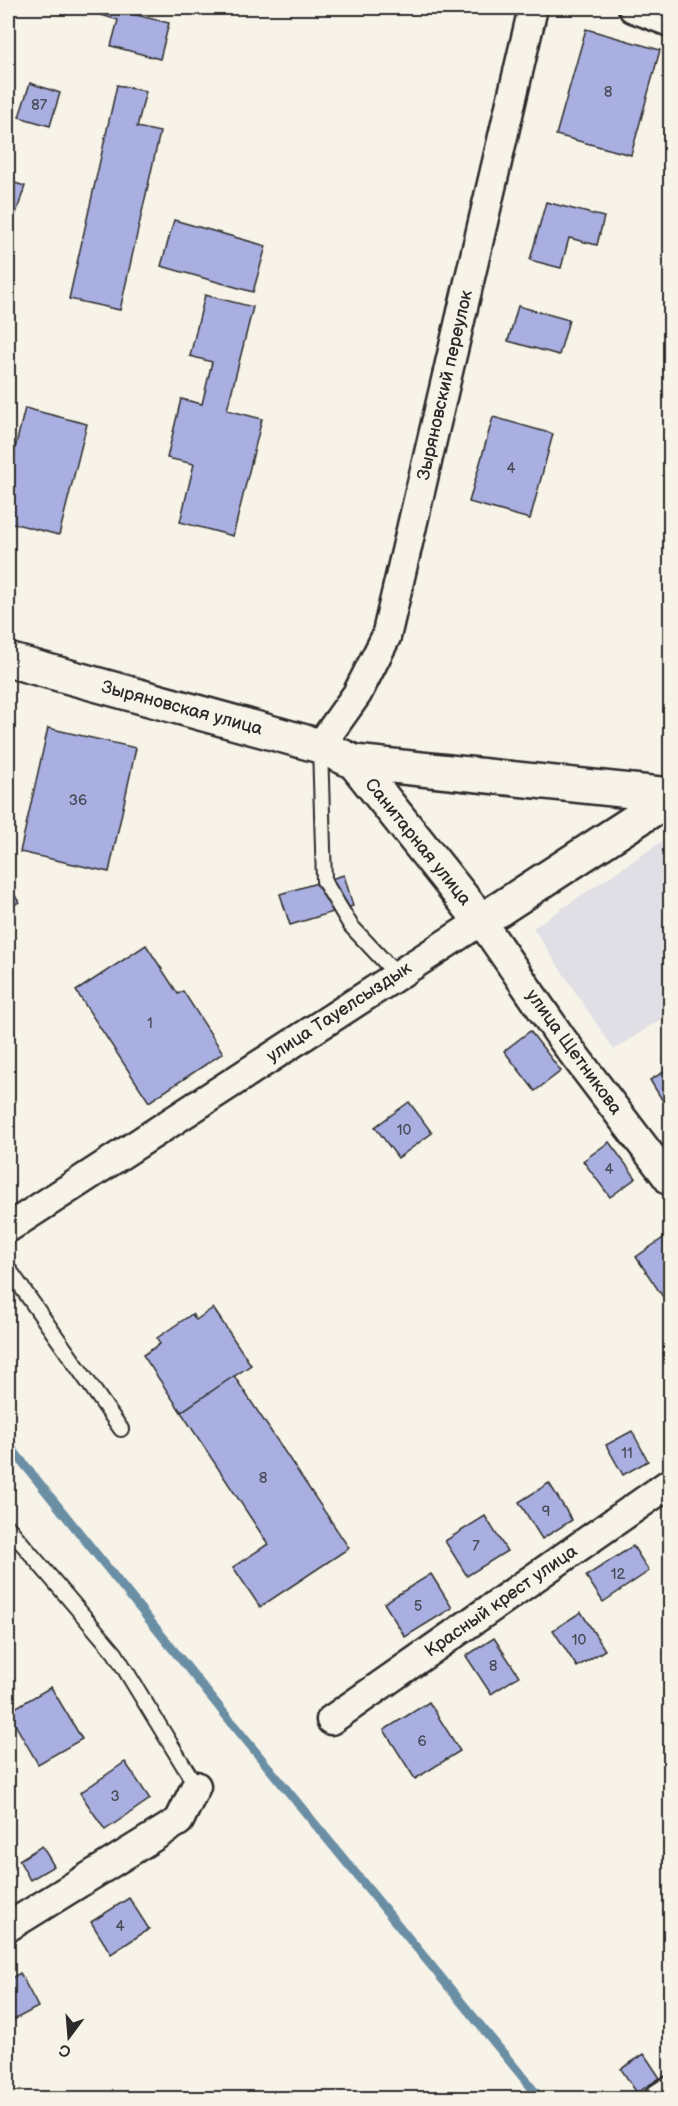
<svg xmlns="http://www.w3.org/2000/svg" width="678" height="2106" viewBox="0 0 678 2106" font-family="'Balsamiq Sans',sans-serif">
  <rect width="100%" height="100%" fill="#f7f3e8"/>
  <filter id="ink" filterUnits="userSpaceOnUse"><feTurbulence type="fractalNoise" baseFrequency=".0167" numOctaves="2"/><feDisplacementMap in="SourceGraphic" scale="12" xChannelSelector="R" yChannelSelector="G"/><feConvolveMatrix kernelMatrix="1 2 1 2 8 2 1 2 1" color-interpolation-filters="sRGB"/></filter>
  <g filter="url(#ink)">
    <polygon fill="#e0dfe6" points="670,836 670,1013 614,1050 533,928"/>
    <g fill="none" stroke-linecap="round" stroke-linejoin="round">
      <polyline stroke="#6b8fa5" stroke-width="9" points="8,1444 232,1723 540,2098"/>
    </g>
    <g fill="#a9b0e1" stroke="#2b2b2b" stroke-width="1.5">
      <polygon points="78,8 121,8 120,11 169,23 160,59 111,46 118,20"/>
      <polygon points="586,29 660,50 631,155 556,135"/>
      <polygon points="30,83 60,93 50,126 19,117"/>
      <polygon points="117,85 146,91 137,127 160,132 120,310 69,299"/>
      <polygon points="8,181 25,186 14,220 8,218"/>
      <polygon points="546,202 604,217 597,245 569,238 561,268 530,260"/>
      <polygon points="174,220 266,246 253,292 161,266"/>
      <polygon points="205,295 253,307 227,410 262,419 233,536 180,522 194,464 167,458 181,399 202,404 212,362 190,356"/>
      <polygon points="518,306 569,320 559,355 508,341"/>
      <polygon points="25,408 87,424 59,535 8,522 8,477"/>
      <polygon points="493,417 553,434 530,519 469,502"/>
      <polygon points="48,728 136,748 109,872 20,852"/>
      <polygon points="344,875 353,906 290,925 280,894"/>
      <polygon points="8,885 19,902 8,909"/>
      <polygon points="146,945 178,994 183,991 223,1053 149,1102 76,991"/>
      <polygon points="530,1031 561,1071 535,1091 504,1051"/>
      <polygon points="670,1068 670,1106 667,1108 650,1080"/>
      <polygon points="409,1102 432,1133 398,1158 375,1127"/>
      <polygon points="609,1142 636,1178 610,1197 583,1161"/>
      <polygon points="666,1236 670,1243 670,1292 663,1297 636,1257"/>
      <polygon points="213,1308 251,1365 181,1412 143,1355 160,1344 157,1338 192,1314 196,1320"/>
      <polygon points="234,1376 349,1548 260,1607 233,1567 268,1544 181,1412"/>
      <polygon points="632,1431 648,1461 623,1475 606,1445"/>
      <polygon points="549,1483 572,1520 542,1539 519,1502"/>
      <polygon points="485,1516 507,1551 467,1576 445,1541"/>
      <polygon points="633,1546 649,1571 603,1602 586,1576"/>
      <polygon points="431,1574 452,1608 405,1637 384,1603"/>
      <polygon points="581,1612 605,1650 577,1667 553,1630"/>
      <polygon points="494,1638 519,1676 491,1694 466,1656"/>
      <polygon points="51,1687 82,1739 38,1764 8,1712"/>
      <polygon points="429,1702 460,1751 415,1779 384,1730"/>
      <polygon points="125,1762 150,1799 105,1830 80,1793"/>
      <polygon points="42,1846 54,1866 30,1880 19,1860"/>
      <polygon points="129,1898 149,1929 111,1954 91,1922"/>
      <polygon points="20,1973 38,2007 8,2023 8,1980"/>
      <polygon points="644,2054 660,2078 637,2093 621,2069"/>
    </g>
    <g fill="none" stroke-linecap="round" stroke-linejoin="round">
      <defs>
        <g id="lane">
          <polyline points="320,747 324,881 351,926 397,975"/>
          <polyline points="8,1268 121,1429"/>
          <polyline points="8,1527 115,1653 196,1786"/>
        </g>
        <g id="street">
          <polyline points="633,8 670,22"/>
          <polyline points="320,746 357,694 386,637 533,8"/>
          <polyline points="8,1228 481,921 562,1039 670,1181"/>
          <polyline points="331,1720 670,1483"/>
          <polyline points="8,1927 179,1821 196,1786"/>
          <polyline points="659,2098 670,2091"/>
        </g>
        <g id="secondary">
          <polyline points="8,660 320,746 354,762 670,795"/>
          <polyline points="354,762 481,921 670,798"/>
        </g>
      </defs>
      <use href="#lane" stroke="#2b2b2b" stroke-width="18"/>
      <use href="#street" stroke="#2b2b2b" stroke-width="33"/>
      <use href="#secondary" stroke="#2b2b2b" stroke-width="38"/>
      <use href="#lane" stroke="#f7f3e8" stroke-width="14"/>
      <use href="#street" stroke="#f7f3e8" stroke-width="28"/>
      <use href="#secondary" stroke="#f7f3e8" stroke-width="33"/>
    </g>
  </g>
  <g text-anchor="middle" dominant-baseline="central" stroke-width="4.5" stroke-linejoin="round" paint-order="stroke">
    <g font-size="15" fill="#4a4c58">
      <text x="608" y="92">8</text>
      <text x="39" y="105">87</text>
      <text x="511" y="468">4</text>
      <text x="78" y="800">36</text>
      <text x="150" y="1023">1</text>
      <text x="404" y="1130">10</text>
      <text x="609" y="1169">4</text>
      <text x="627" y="1453">11</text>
      <text x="263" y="1478">8</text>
      <text x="546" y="1511">9</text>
      <text x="476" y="1546">7</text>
      <text x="618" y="1574">12</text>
      <text x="418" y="1606">5</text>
      <text x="579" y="1640">10</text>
      <text x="493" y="1666">8</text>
      <text x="422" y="1741">6</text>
      <text x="115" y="1796">3</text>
      <text x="120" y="1926">4</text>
    </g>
    <g font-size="18" fill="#2b2b2b" stroke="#f7f3e8">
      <text transform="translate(445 385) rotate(-77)">Зыряновский переулок</text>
      <text transform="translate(182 708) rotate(15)">Зыряновская улица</text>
      <text transform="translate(418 842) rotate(51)">Санитарная улица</text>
      <text transform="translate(339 1012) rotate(-33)">улица Тауелсыздык</text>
      <text transform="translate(574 1052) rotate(54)">улица Щетникова</text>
      <text transform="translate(501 1601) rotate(-35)">Красный крест улица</text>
    </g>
  </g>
  <rect width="678" height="2106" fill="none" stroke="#f7f3e8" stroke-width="30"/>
  <rect x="15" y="15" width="648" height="2076" fill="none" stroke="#2b2b2b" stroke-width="2" filter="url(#ink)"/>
  <g transform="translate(69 2037) rotate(196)" stroke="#f7f3e8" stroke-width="4.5" paint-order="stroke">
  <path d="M0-4.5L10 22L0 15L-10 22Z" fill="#2b2b2b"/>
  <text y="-9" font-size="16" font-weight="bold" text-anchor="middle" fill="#2b2b2b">С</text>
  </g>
</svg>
